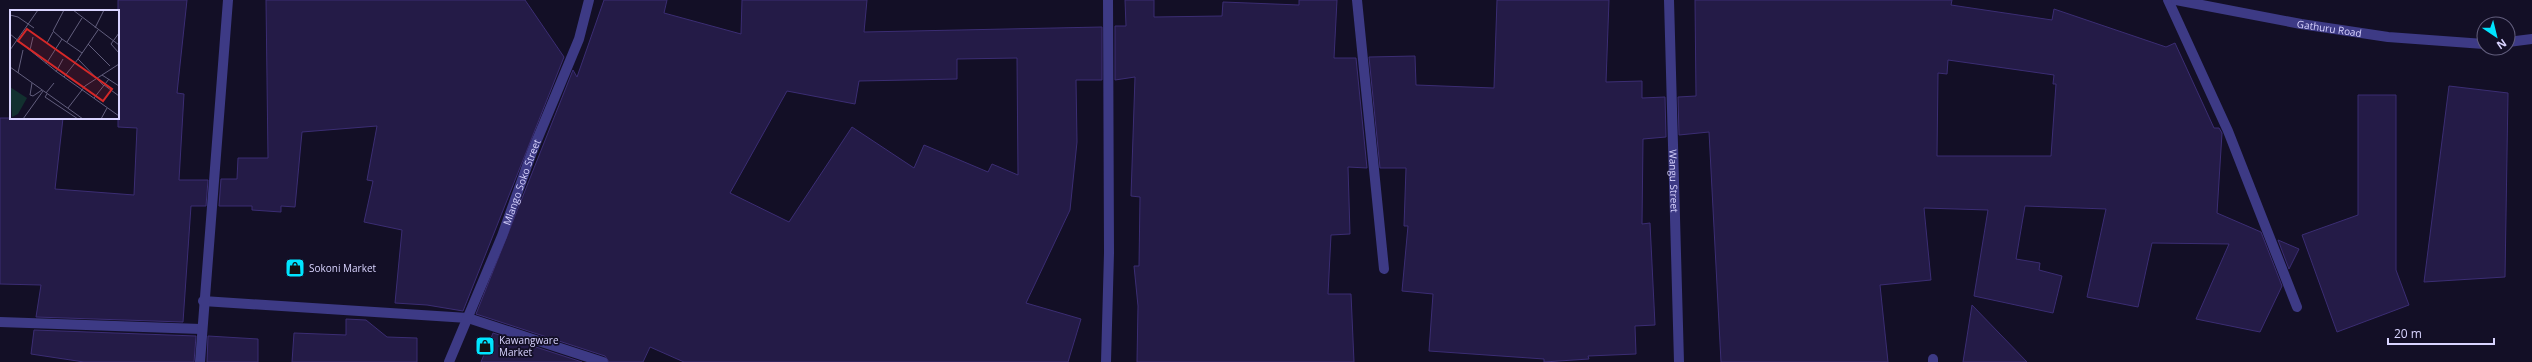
<svg xmlns="http://www.w3.org/2000/svg" width="2532" height="362" viewBox="0 0 2532 362" font-family="'Open Sans',sans-serif">
  <rect width="100%" height="100%" fill="#130f26"/>
  <g fill="#241b47" stroke="#3b2d73" fill-rule="evenodd">
    <polygon points="118,0 187,0 177,93 184,94 179,180 208,180 206,206 191,206 183,322 36,317 41,285 0,284 0,118 63,118 55,189 134,195 137,128 118,127"/>
    <polygon points="266,0 525,0 564,57 463,311 427,305 395,303 402,230 364,222 373,181 367,180 377,126 302,132 295,207 281,206 281,212 252,210 252,206 219,206 221,179 237,179 238,158 268,158"/>
    <path d="M604,0H667L664,13L741,34L742,0H867L864,32L1102,27V80H1076L1077,142L1070,210L1026,303L1081,319L1068,362H684L650,347L643,362H609L605,356L476,314L573,70L577,77ZM1017,58L1018,175L992,164L988,172L924,145L914,168L852,127L789,222L730,193L787,91L855,104L859,81L957,79V59Z"/>
    <polygon points="1125,0 1154,0 1154,17 1222,16 1223,2 1299,5 1299,0 1337,0 1334,58 1356,58 1367,168 1348,167 1350,234 1331,235 1328,294 1351,294 1354,362 1137,362 1138,306 1134,266 1139,266 1140,197 1131,196 1135,77 1115,80 1115,26 1126,26"/>
    <polygon points="1497,0 1609,0 1606,82 1642,81 1642,98 1665,97 1666,137 1643,139 1642,224 1650,223 1655,325 1635,326 1636,354 1588,356 1589,359 1544,362 1544,359 1429,351 1433,294 1402,291 1408,226 1404,226 1406,168 1380,168 1369,57 1415,56 1416,85 1494,88"/>
    <path d="M1695,0H1952L1951,5L2052,20L2054,9L2166,47L2175,43L2214,128H2219L2222,133L2217,213L2261,232L2282,286L2260,332L2196,319L2229,244L2152,243L2138,307L2087,297L2106,209L2025,206L2016,259L2040,263L2039,270L2062,276L2053,313L1974,296L1988,210L1924,208L1931,280L1880,285L1888,362H1721L1709,132L1679,135L1678,97L1696,96ZM1948,60L2054,75L2053,84H2056L2051,156H1937L1938,73L1947,74Z"/>
    <polygon points="2449,86 2508,93 2505,277 2424,282"/>
    <polygon points="2358,95 2396,95 2396,270 2409,305 2337,332 2302,235 2358,215"/>
    <polygon points="2278,240 2299,249 2289,269"/>
    <polygon points="1972,305 2027,362 1963,362"/>
    <polygon points="346,319 366,320 387,337 417,338 417,362 292,362 294,333 346,335"/>
    <polygon points="34,330 196,336 194,362 84,362 31,354"/>
    <polygon points="493,333 582,362 481,362"/>
    <polygon points="208,336 258,339 258,362 207,362"/>
  </g>
  <g fill="none" stroke-linecap="round" stroke-linejoin="round">
    <polyline stroke="#3d3a85" stroke-width="10" points="2168,0 2228,131 2297,307"/>
    <g stroke="#3d3a85" stroke-width="10">
      <polyline points="1357,0 1384,269"/>
      <path id="s1" d="M1669,0L1679,362"/>
      <path id="s2" d="M2176,0L2301,24L2388,37L2484,44"/>
      <polyline points="2508,42 2532,39"/>
      <polyline points="203,301 468,318 603,362"/>
      <polyline points="0,322 201,329"/>
      <polyline points="1933,359 1933,362"/>
      <polyline points="200,362 228,0"/>
      <path id="s3" d="M449,362L502,236L532,152L579,39L589,0"/>
      <polyline points="1106,362 1109,253 1108,0"/>
    </g>
  </g>
  <defs>
    <symbol id="shop-square" viewBox="-11 -11 22 22"><rect x="-9" y="-9" width="18" height="18" rx="4" fill="#00e5ff" stroke="#130f26"/><path d="M-5-2.5h2.3a2.7 3.5 0 0 1 5.4 0H5L5.5 6h-11ZM-1.5-2.5h3a1.5 2.3 0 0 0-3 0Z" fill="#111"/></symbol>
  </defs>
  <g fill-rule="evenodd">
    <use href="#shop-square" x="284" y="257" width="22" height="22"/>
    <use href="#shop-square" x="474" y="335" width="22" height="22"/>
  </g>
  <g text-anchor="middle" dominant-baseline="central" stroke-width="3.5" stroke-linejoin="round" paint-order="stroke">
    <g font-size="10" fill="#d9d4ff" stroke="#130f26">
      <text stroke="none"><textPath href="#s2" startOffset="156">Gathuru Road</textPath></text>
      <text stroke="none"><textPath href="#s1" startOffset="181">Wangu Street</textPath></text>
      <text stroke="none"><textPath href="#s3" startOffset="194">Mlango Soko Street</textPath></text>
    </g>
    <g font-size="10" fill="#d9d4ff" stroke="#130f26" text-anchor="start">
      <text x="309" y="268">Sokoni Market</text>
      <text x="499" y="340">Kawangware<tspan x="499" dy="12">Market</tspan></text>
    </g>
  </g>
  <g transform="translate(10 10)">
    <rect width="109" height="109" fill="#130f26"/>
    <path d="M0,77L17,88L8,104L2,107Z" fill="#12302f"/>
    <path fill="none" stroke="#625e7d" stroke-width="1" d="M63,0L109,35M0,5L8,7L24,18M85,18L94,0M88,20L68,49L94,76M109,23L101,34L109,43M0,24L47,62L109,106M52,29L72,43M57,32L72,8M37,33L43,22M78,34L100,56M0,40L28,0M20,40L23,27M36,54L52,29L43,21L54,0M0,57L73,109M46,62L53,49M8,63L13,40M92,65L109,76M54,67L68,49M22,73L20,85L23,86L32,80M94,75L109,86M36,83L44,73M37,84L35,87L68,109M84,88L99,69M58,98L75,76L109,54M13,109L33,81M91,109L97,98"/>
    <path fill="#d62828" fill-opacity="0.15" stroke="#d62828" stroke-width="2" d="M17,19L102,79L93,91L8,31Z"/>
    <rect width="109" height="109" fill="none" stroke="#d9d4ff" stroke-width="2"/>
  </g>
  <g transform="translate(2496 36) rotate(145)"><circle r="19" fill="#130f26" stroke="#625e7d"/>
  <path d="M0-3L7 15L0 10L-7 15Z" fill="#00e5ff"/>
  <text y="-6" font-size="11" font-weight="bold" text-anchor="middle" fill="#d9d4ff">N</text>
  </g>
  <path d="M2388 338v6h106v-6" fill="none" stroke="#d9d4ff" stroke-width="2"/>
  <text x="2394" y="338" font-size="12" fill="#d9d4ff" stroke="#130f26" stroke-width="3" paint-order="stroke">20 m</text>
</svg>
